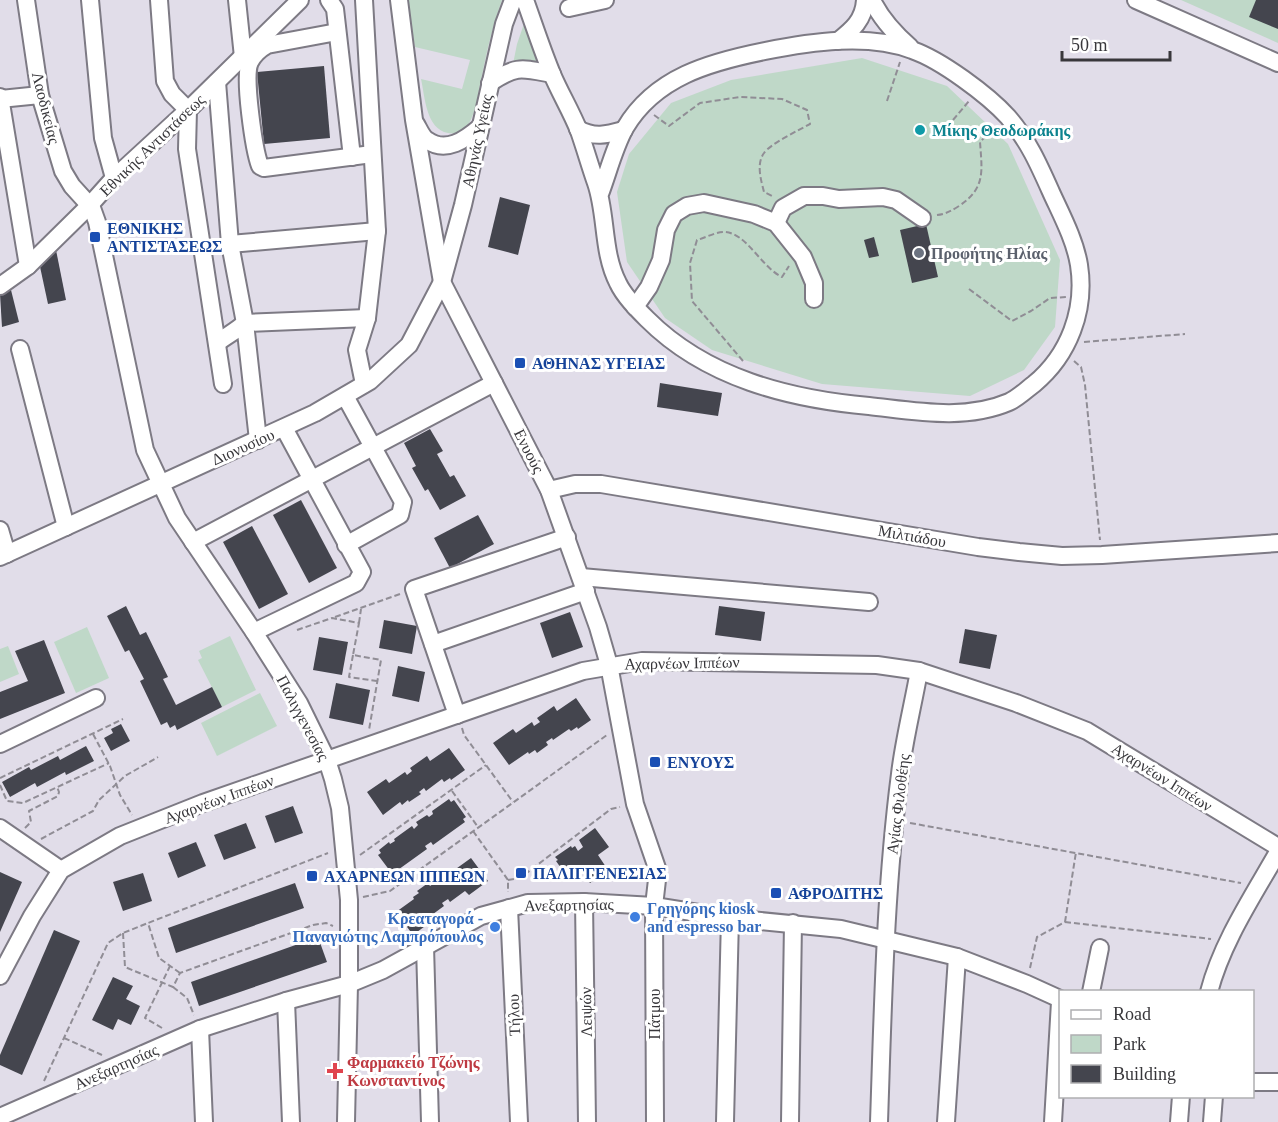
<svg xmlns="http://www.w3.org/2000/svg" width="1278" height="1122" viewBox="0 0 1278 1122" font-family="Georgia,serif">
  <rect width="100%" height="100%" fill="#e1dde9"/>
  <g fill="#bfd8c8">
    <path d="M407,0H502C493,25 487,50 482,76C478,91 477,111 468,125C465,130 455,135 448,133C426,129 425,97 421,79L462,89L470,60L415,47Z"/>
    <polygon points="1181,0 1278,0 1278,43"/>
    <polygon points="526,18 544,65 513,64 517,44"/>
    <polygon points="862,58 947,86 1008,144 1060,260 1055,327 1024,370 970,396 822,384 712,350 665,318 627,262 617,192 629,154 671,103 731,80"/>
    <polygon points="87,627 109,678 76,693 54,642"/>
    <polygon points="230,636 256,690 222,707 198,660 202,658 199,651"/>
    <polygon points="8,646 19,674 0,682 0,649"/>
    <polygon points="260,693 277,726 217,756 201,723"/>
  </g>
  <g fill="#44454e">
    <polygon points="1256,0 1278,0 1278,29 1249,17"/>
    <polygon points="324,66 330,138 264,144 257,72"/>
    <polygon points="500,197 530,205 518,255 488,247"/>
    <polygon points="926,224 938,277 912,283 900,230"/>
    <polygon points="874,237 879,256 869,258 864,240"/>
    <polygon points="56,250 66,300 48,304 39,262"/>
    <polygon points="10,286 19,322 2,327 0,294"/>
    <polygon points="660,383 722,393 718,416 657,407"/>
    <polygon points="430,429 443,451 437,454 450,477 454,475 466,496 440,510 428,489 425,491 412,468 416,466 404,443"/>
    <polygon points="301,500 337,568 309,583 273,515"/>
    <polygon points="478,515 494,544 450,568 434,538"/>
    <polygon points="252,526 288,594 259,609 223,542"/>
    <polygon points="126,606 140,635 146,632 168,677 163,679 176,705 212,687 222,707 177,730 175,725 170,728 167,722 161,725 140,681 144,679 129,650 125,652 107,616"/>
    <polygon points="719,606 765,612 761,641 715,635"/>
    <polygon points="570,612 583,647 552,658 540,623"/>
    <polygon points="384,620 417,626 412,654 379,648"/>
    <polygon points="965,629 997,635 990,669 959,663"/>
    <polygon points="319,637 348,642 342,675 313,670"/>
    <polygon points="44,640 65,693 0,719 0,692 28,681 15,651"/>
    <polygon points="398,666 425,672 419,702 392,696"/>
    <polygon points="336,683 370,690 363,725 329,718"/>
    <polygon points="576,698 591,720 578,729 577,727 571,731 569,729 553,740 552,738 546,742 548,745 537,753 535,750 529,754 528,752 509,765 493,743 513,729 516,733 532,722 534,726 540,722 537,718 554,706 557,711"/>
    <polygon points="121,724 130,741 111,751 104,738 113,733 111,729"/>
    <polygon points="86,746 94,761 66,775 65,772 37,787 35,783 10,797 2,782 29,767 31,770 58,756 60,760"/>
    <polygon points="449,748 465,770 451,780 450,778 444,782 442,779 426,791 424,788 419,792 421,794 409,802 408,800 402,805 400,802 383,815 367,792 386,779 389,783 405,772 407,775 412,771 410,768 427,756 430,761"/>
    <polygon points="449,799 451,802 454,800 466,817 463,819 465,822 433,845 431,842 425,846 427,849 395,872 393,869 390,871 378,855 381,853 379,850 389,842 390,844 395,841 394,839 412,826 414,829 418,825 416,822 427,815 429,817 433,814 432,811"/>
    <polygon points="293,806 303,833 275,843 265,816"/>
    <polygon points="246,823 256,848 224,860 214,835"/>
    <polygon points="595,828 609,847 598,855 608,870 590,883 583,873 570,881 556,861 558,860 555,857 571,846 572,848 575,846 578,851 583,847 579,840"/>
    <polygon points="196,842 206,866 178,878 168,853"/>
    <polygon points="471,858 488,881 469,895 465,891 450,902 448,899 442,903 444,906 429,917 432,921 413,935 396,912 414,899 413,897 419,893 417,891 428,883 430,886 436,882 434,879 444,871 446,873 452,869 453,871"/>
    <polygon points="0,872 22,882 0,932"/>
    <polygon points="143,873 152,901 123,911 113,882"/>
    <polygon points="295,883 304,908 176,953 168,928"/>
    <polygon points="54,930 80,941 22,1075 0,1065 0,1055"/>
    <polygon points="318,937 327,962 199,1006 191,982"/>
    <polygon points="113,977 133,986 126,999 140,1006 131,1025 118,1019 113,1030 92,1020"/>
  </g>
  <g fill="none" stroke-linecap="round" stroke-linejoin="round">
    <defs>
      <g id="minor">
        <polyline points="26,0 40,95 63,171 72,186 92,208 97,222 145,450 177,518 254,632 299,703 327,760 333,779 340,808 349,900 349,984 346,1122"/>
        <polyline points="90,0 103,138 114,178"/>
        <polyline points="159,0 165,81 172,94 188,110 187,149 223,384"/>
        <polyline points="237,0 243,57"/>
        <polyline points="329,0 335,9 352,157"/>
        <polyline points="364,0 377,231 367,318 357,350 364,384"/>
        <polyline points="399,0 414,120 442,282 549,490 598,627 609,665 635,804 658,871 654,906 655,1122"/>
        <path d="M525,0C534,25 542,50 552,74C560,93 571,111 579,131C585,148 590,166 596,183C607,215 602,252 618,283C624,296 637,309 647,319C706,378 789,399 869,406C915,411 965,421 1009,402C1018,398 1026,390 1034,384C1069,355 1086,310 1079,265C1075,240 1061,214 1051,192C1039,165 1028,140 1008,117C988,95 941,60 912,50C868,33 810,42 765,51C710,62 655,77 625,128C614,148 608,173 600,194"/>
        <path d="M872,0C881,19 894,33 910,47"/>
        <polyline points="1136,0 1278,63"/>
        <polyline points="569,8 605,0"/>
        <path d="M337,32L267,45C260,49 254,54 250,62C243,76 254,150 260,166L264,168L372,154"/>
        <path d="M838,41C852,30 864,20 865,0"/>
        <polyline points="217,82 230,244 245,323 258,440"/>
        <path d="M490,83C517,65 521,68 552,74"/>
        <polyline points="0,97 28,266"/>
        <polyline points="0,99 40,95"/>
        <path d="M416,124C419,129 422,137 427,140C446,154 466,139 480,127"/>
        <path d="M578,129C594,138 606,135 624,130"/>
        <polyline points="776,223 783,208 804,196 823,196 839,199 883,197 896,200 922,218"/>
        <polyline points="230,244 377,231"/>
        <polyline points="0,286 28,266 89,206 114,178 188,110 300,0"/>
        <polyline points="635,307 649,287 661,260 666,230 674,214 687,206 704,203 754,214 776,223 803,257 814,283 814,299"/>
        <path d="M217,343C226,336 236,331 245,323L367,318"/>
        <polyline points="20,349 66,527"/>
        <polyline points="345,396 403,502 400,515 346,545"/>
        <polyline points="549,490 575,484 601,484 978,547 1019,552 1062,556 1102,555 1278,543"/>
        <polyline points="0,530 7,554"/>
        <polyline points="193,542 494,383"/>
        <polyline points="0,557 315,413 370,381 409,345 442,282 463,205 504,24 513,0"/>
        <polyline points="581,577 869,602"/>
        <polyline points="254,632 356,583 362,572 284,428"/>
        <polyline points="433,644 586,591"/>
        <polyline points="457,715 414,589 567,537"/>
        <polyline points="0,744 96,698"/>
        <polyline points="0,828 61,870"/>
        <polyline points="584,902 587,1122"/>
        <polyline points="509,908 519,1122"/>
        <polyline points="425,946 430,1122"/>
        <polyline points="0,976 32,916 61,870 120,836 203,803 583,671 642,661 877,665 919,671 1016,703 1087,731 1278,847"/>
        <polyline points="1091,992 1100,948"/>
        <path d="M1209,992C1222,942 1253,896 1278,852"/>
        <polyline points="286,1001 291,1122"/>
        <polyline points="200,1029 204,1122"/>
        <polyline points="1252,1082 1278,1082"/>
        <polyline points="0,1117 200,1029 286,1001 349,984 383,970 481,916 528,903 584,902 654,906 730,918 841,929 957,957 1027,984 1060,999"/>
        <polyline points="725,1122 730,918"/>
        <polyline points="790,1122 793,923"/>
        <path d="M879,1122C883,1006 885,890 900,774C904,740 913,705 919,671"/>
        <polyline points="946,1122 957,957"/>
        <polyline points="1053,1122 1060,1002"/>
        <polyline points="1179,1122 1181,1096"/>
        <polyline points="1212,1122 1214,1096"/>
      </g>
    </defs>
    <use href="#minor" stroke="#7d7a84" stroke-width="20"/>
    <g stroke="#908d95" stroke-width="2" stroke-dasharray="6 3" stroke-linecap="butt">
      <polyline points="887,101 900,62"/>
      <path d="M654,115L669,126L700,103L740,97L782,99L807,110L810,124C799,130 770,144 764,153C756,164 761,180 764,192L774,197"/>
      <polyline points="953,120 969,101"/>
      <path d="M937,215C946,214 951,211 959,206C986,188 982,171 980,142L996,126"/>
      <polyline points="969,289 1012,321 1031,311 1050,298 1066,297"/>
      <polyline points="1084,342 1185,334"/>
      <path d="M743,361L692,301L690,263L697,240C705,238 715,232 724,232C746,232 761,267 782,277L789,266"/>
      <polyline points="1074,361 1081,367 1085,385 1100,540"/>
      <polyline points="335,617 400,594"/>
      <polyline points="359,623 361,609"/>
      <polyline points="297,630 332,618 359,623 353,655 381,660 369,730"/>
      <polyline points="353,655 349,677 377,681"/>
      <polyline points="462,728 464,735 513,802"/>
      <polyline points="93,734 110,766 120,795 132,815"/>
      <polyline points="0,778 123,719"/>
      <polyline points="0,785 7,801 23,803 109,763"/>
      <polyline points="452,791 478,827"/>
      <polyline points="910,823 1241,883"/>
      <polyline points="25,828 31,822 29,811 58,796 59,792 57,787"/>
      <polyline points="473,831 508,880 508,892"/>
      <polyline points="41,839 93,811 99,800 125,776 158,757"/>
      <polyline points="360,855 486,765"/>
      <polyline points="508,880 520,878 611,809 620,807"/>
      <polyline points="363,897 390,891 607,735"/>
      <polyline points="1065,922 1211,939"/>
      <polyline points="1065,922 1076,852"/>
      <polyline points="123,933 125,967 173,987 180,973 313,925 326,923 333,926"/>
      <polyline points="1030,968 1037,937 1065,922"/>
      <polyline points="180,973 159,958 148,923 328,853"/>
      <polyline points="173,987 187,998 194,1015"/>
      <polyline points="162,1028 145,1018 170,966"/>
      <polyline points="64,1038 102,1055"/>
      <polyline points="44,1081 108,943 123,933 148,923"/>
    </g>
    <use href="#minor" stroke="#fff" stroke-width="16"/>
  </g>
  <circle fill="#0f9aa8" stroke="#fff" stroke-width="2" cx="920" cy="130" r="6"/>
  <g fill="#1a4fb4" stroke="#fff" stroke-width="2">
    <rect x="89" y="231" width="12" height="12" rx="3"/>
    <rect x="514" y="357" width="12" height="12" rx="3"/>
    <rect x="649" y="756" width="12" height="12" rx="3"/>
    <rect x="515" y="867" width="12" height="12" rx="3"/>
    <rect x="306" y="870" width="12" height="12" rx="3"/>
    <rect x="770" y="887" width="12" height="12" rx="3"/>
  </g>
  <circle fill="#6b7280" stroke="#fff" stroke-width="2" cx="919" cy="253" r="6"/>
  <g fill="#3f7fe0" stroke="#fff" stroke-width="2">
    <circle cx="635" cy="917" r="6"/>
    <circle cx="495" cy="927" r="6"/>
  </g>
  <path fill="#e0444e" stroke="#fff" stroke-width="2" d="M332 1062h6v6h6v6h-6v6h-6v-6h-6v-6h6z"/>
  <g text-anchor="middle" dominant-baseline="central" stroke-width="6" stroke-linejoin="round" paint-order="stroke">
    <g font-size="16" fill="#38373b" stroke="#fff">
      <text transform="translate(46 108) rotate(76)">Λαοδικείας</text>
      <text transform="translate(477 141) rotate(-78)">Αθηνάς Υγείας</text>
      <text transform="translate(152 145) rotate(-44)">Εθνικής Αντιστάσεως</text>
      <text transform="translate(243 447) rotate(-24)">Διονυσίου</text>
      <text transform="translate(529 451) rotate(63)">Ενυούς</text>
      <text transform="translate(912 536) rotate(10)">Μιλτιάδου</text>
      <text transform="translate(682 663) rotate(-1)">Αχαρνέων Ιππέων</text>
      <text transform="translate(303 718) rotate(62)">Παλιγγενεσίας</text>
      <text transform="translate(1162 777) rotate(32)">Αχαρνέων Ιππέων</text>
      <text transform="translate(219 799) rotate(-20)">Αχαρνέων Ιππέων</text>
      <text transform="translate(898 804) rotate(-83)">Αγίας Φιλοθέης</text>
      <text transform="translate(569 905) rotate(-1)">Ανεξαρτησίας</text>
      <text transform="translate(586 1012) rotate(-91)">Λειψών</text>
      <text transform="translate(654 1014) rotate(-90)">Πάτμου</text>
      <text transform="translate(514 1015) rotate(-92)">Τήλου</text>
      <text transform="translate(116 1067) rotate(-24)">Ανεξαρτησίας</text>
    </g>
    <g font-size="16" font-weight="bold" fill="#0d838f" stroke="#fff" text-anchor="start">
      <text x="932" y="130">Μίκης Θεοδωράκης</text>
    </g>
    <g font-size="16" font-weight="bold" fill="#164399" stroke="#fff" text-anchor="start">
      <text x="107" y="228">ΕΘΝΙΚΗΣ<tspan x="107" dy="18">ΑΝΤΙΣΤΑΣΕΩΣ</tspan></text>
      <text x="532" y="363">ΑΘΗΝΑΣ ΥΓΕΙΑΣ</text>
      <text x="667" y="762">ΕΝΥΟΥΣ</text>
      <text x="533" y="873">ΠΑΛΙΓΓΕΝΕΣΙΑΣ</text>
      <text x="324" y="876">ΑΧΑΡΝΕΩΝ ΙΠΠΕΩΝ</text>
      <text x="788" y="893">ΑΦΡΟΔΙΤΗΣ</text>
    </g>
    <g font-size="16" font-weight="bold" fill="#5b616d" stroke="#fff" text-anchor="start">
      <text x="931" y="253">Προφήτης Ηλίας</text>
    </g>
    <g font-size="16" font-weight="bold" fill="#366cbe" stroke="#fff" text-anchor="start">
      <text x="647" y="908">Γρηγόρης kiosk<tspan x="647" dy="18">and espresso bar</tspan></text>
      <text x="483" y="918" text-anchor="end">Κρεαταγορά -<tspan x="483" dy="18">Παναγιώτης Λαμπρόπουλος</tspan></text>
    </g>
    <g font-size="16" font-weight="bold" fill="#be3a42" stroke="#fff" text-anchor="start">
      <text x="347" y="1062">Φαρμακείο Τζώνης<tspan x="347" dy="18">Κωνσταντίνος</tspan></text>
    </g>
  </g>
  <rect x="1059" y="990" width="195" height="108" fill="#ffffff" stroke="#afafb1" stroke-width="1.5"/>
  <rect x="1071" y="1010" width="30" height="9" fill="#ffffff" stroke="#afafb1" stroke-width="1.5"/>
  <text x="1113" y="1020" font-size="18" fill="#38373b">Road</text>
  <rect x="1071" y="1035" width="30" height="18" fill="#bfd8c8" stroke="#afafb1" stroke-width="1.5"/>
  <text x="1113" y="1050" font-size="18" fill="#38373b">Park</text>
  <rect x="1071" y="1065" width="30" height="18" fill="#44454e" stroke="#afafb1" stroke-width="1.5"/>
  <text x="1113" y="1080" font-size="18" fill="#38373b">Building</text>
  <path d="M1062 51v9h108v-9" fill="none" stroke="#38373b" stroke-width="3"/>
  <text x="1071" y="51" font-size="18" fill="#38373b" stroke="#ffffff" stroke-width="4.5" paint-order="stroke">50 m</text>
</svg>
